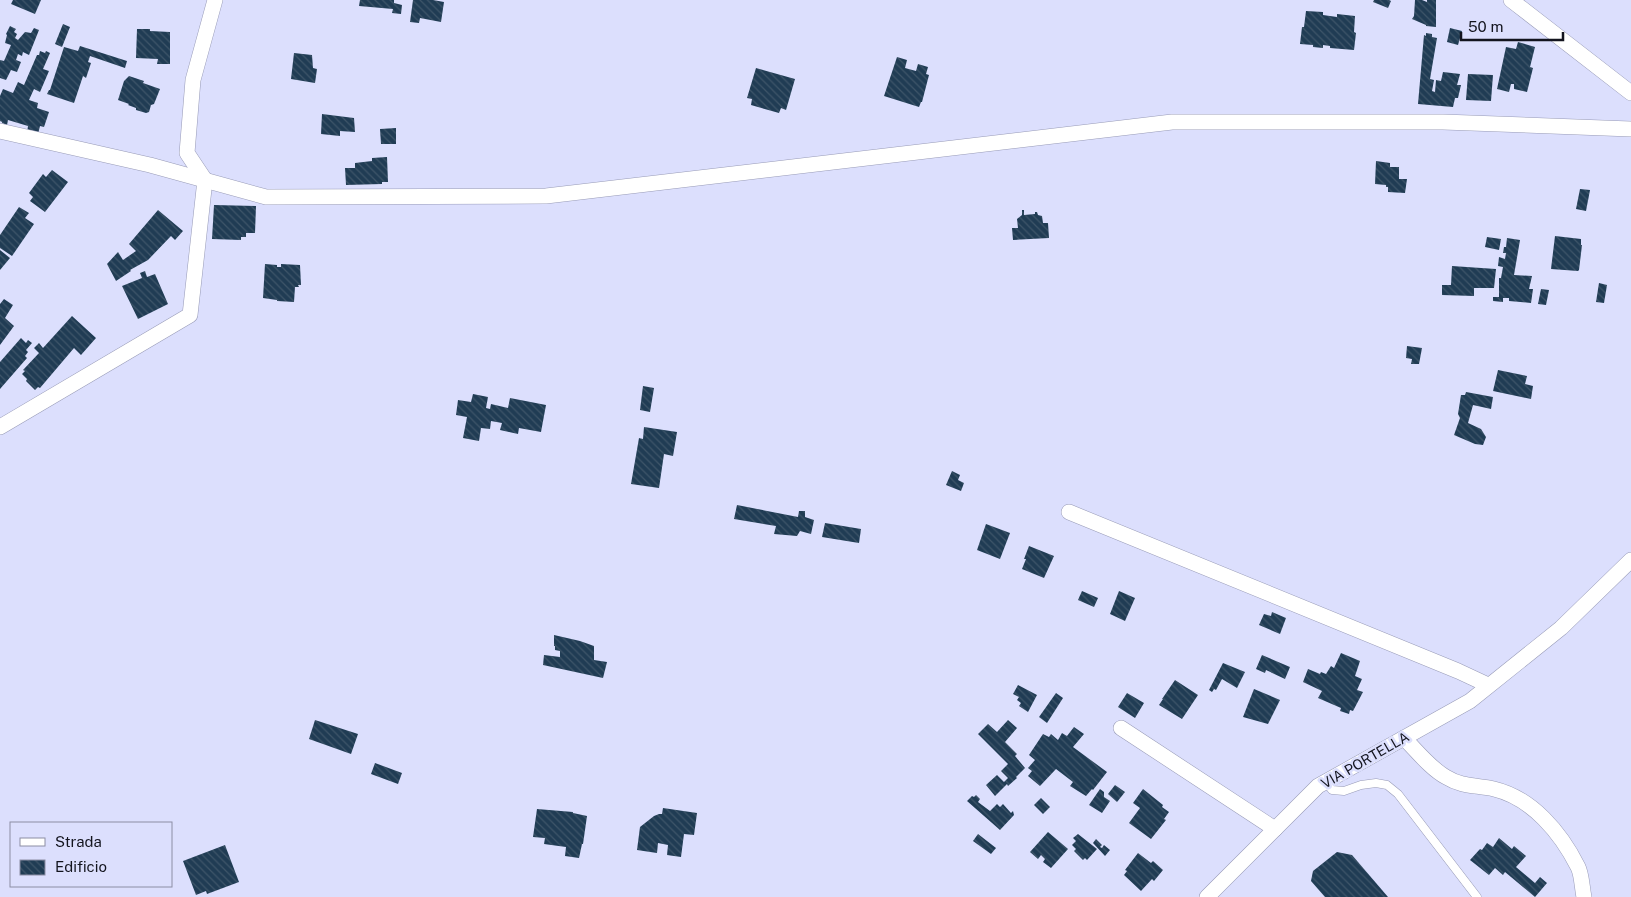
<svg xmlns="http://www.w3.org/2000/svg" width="1631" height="897" viewBox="0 0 1631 897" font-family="'Public Sans',sans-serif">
  <defs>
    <pattern id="building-back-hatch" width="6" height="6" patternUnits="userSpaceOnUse" patternTransform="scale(1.25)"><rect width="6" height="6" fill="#203c54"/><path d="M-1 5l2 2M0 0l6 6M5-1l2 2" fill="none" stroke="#3e5569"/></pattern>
  </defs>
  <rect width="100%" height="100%" fill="#dcdffd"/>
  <g fill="url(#building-back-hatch)">
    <polygon points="13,0 41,0 35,14 11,4"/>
    <polygon points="360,0 394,0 394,3 402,5 401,14 392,13 393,9 359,6"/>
    <polygon points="413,0 433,0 444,2 441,22 420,18 419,23 410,22"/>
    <polygon points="1374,0 1389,0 1391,1 1388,8 1373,2"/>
    <polygon points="1415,0 1422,0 1427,2 1427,0 1436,0 1436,27 1426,26 1426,25 1412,19 1414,16"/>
    <polygon points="1306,11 1323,12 1323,15 1337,17 1337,14 1355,16 1354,32 1356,33 1354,50 1330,48 1330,46 1323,45 1323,48 1313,47 1313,45 1300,44 1302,27 1304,27"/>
    <polygon points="63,24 70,27 62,47 55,44"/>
    <polygon points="10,26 16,29 14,32 17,34 15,38 18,40 25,32 31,33 34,28 39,30 29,55 23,52 22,56 18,54 16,60 21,62 17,72 11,70 6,80 0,78 0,60 4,61 11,45 5,43 7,35 6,34"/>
    <polygon points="1450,28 1462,31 1458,45 1447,42"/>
    <polygon points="137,29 150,29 150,31 170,32 170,64 157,64 158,59 136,58"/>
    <polygon points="1426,33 1432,34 1432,37 1437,38 1430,79 1434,80 1432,91 1435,92 1436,80 1441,81 1443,72 1460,74 1457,85 1461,85 1458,98 1455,98 1453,107 1418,104 1424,35 1426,36"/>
    <polygon points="1518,42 1535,47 1530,67 1533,68 1527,92 1514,89 1514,84 1511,84 1509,92 1497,89 1506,47 1516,49"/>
    <polygon points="80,46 127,61 125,68 90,56 88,62 91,63 86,78 83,76 74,103 47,94 49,90 50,90 64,47 78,51"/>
    <polygon points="40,51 45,53 46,51 50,53 43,69 49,71 40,92 34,89 29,100 38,103 37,108 49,112 44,127 40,126 38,134 27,133 28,126 8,120 7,125 2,123 2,122 0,121 0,96 3,89 13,93 18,82 24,85 37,55 39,55"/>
    <polygon points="294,53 312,55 313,68 317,69 315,83 291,79"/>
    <polygon points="897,57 907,60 905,68 916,71 918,64 928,67 926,74 929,75 922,102 921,102 919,107 884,96"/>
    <polygon points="756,68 795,79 786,110 781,108 779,113 751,105 752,99 747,98"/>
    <polygon points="1468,74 1493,75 1491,101 1466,100"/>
    <polygon points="129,76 144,81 143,83 160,89 154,104 151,105 149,112 146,113 136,110 136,108 128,105 129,104 118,100 124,81"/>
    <polygon points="322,114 354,118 355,132 340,131 340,136 321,134"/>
    <polygon points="396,128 396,144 381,144 380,129"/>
    <polygon points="387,157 388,182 382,182 382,184 346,185 345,168 355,168 355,163 372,161 372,158"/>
    <polygon points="1376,161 1390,163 1390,167 1399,167 1399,179 1407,179 1405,193 1388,192 1388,187 1386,187 1386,185 1375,184"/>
    <polygon points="52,170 68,182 45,212 30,201 33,197 29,193 43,174 46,177"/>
    <polygon points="1580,189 1590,190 1586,211 1576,209"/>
    <polygon points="214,205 256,206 255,233 246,233 246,237 241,237 241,240 212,239"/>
    <polygon points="19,207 29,213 25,218 34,224 12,256 0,248 0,235"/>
    <polygon points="158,210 183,231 175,240 171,236 148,260 130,270 131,271 116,281 107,264 118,252 123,260 136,251 129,244"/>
    <polygon points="1022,210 1024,210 1024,215 1035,214 1035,212 1037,212 1038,215 1042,216 1043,223 1048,223 1049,238 1013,240 1012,228 1018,228 1017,219 1022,215"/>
    <polygon points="1555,236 1581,239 1581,245 1582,245 1579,270 1578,271 1551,269"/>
    <polygon points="1487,237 1501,239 1499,250 1485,247"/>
    <polygon points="1507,238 1520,240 1514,275 1532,276 1529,289 1533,289 1531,303 1509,301 1509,298 1503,298 1503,302 1493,301 1493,297 1499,297 1499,278 1501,278 1503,267 1498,266 1499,257 1505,259 1506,253 1503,253 1504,247 1506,247"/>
    <polygon points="0,250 10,258 0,270"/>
    <polygon points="265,264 277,265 277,267 281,267 281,264 300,265 301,285 298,285 299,287 295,287 294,302 277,301 277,300 263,298"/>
    <polygon points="1452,266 1496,269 1494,288 1474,288 1474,296 1442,295 1442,285 1451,285"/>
    <polygon points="145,271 147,277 155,274 168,304 138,319 122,286 142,278 140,273"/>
    <polygon points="1599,283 1607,285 1604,303 1596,302"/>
    <polygon points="1541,289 1549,290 1546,305 1538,304"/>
    <polygon points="4,299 13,305 5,318 14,326 0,345 0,304"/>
    <polygon points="72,316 96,338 81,355 74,348 40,388 38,387 35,390 26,381 27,379 22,374 25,371 23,370 39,353 34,348 39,343 43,348"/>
    <polygon points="21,338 26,343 28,340 32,343 26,350 28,352 25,356 27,358 0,389 0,362"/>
    <polygon points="1407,346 1422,348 1419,364 1411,364 1412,359 1406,358"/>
    <polygon points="1498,370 1527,376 1525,384 1533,386 1531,399 1493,391"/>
    <polygon points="643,386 654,388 650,412 640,410"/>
    <polygon points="1466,392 1493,397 1491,409 1473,405 1468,423 1481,429 1486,437 1483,445 1475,444 1454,435 1460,418 1458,414 1461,395 1465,395"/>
    <polygon points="473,394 488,397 486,408 490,409 491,404 508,408 510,398 546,405 541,432 519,428 518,434 500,430 502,423 491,421 490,429 481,428 479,441 463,438 467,417 456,415 458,400 471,402"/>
    <polygon points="644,427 677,432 673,456 664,454 659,488 631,484 639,438 643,439"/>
    <polygon points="952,471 960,475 958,480 964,483 961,491 946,485"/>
    <polygon points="737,505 798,517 799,511 805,511 805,517 814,520 811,534 800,531 797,536 774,534 776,526 734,519"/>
    <polygon points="825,523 861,529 859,543 822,537"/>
    <polygon points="986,524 1010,533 1000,559 977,550"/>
    <polygon points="1029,546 1054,556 1044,578 1022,569 1026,559 1024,559"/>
    <polygon points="1082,591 1098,598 1094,607 1078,600"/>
    <polygon points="1119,591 1135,598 1125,621 1110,614"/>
    <polygon points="1272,612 1286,618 1280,634 1259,625 1264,614 1271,616"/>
    <polygon points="554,635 580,641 594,646 594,660 607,662 603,678 543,665 544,655 560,657 560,651 555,650 555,646 554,646"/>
    <polygon points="1341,653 1360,661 1355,676 1362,679 1357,690 1363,692 1353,711 1350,710 1349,714 1340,711 1341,708 1318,698 1322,691 1303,682 1308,669 1320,674 1321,672 1326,674 1331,666 1334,668"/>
    <polygon points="1262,655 1290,667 1285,679 1266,670 1265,673 1256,669"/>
    <polygon points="1223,663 1245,672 1237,688 1222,679 1216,690 1214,689 1212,692 1209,690"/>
    <polygon points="1175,680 1198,695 1182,719 1159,705 1163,699 1162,699"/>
    <polygon points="1018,685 1037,695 1028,712 1019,706 1021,703 1017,700 1019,697 1013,694"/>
    <polygon points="1254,689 1280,700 1268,724 1243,717"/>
    <polygon points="1056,693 1063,698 1047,723 1039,717"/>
    <polygon points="1127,693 1144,703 1135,718 1118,707"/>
    <polygon points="315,720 358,734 351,754 309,739"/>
    <polygon points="1008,720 1017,728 1005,742 1017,754 1015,756 1025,768 1016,777 1017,778 1008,786 1007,784 995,796 986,785 997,775 1004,782 1008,778 1001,771 1008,764 978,734 988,724 997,732"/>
    <polygon points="1074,727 1084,734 1073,747 1107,772 1093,790 1092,789 1086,796 1070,786 1073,782 1056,769 1040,786 1028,776 1032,771 1028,768 1035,760 1029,755 1043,734 1049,737 1051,734 1058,740 1062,733 1067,736"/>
    <polygon points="375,763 402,773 398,784 371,774"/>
    <polygon points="1115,785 1125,792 1117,802 1108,794"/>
    <polygon points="1100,789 1104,792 1104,797 1110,801 1102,813 1089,805"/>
    <polygon points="1143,789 1163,805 1162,807 1169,812 1164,819 1166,820 1151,839 1129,823 1140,808 1133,803"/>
    <polygon points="976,795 980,799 978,802 990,811 997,804 1000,807 1003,804 1011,813 1013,811 1014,815 1000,830 967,801 972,796 974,797"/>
    <polygon points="1041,798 1050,807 1043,814 1034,805"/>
    <polygon points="663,808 697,813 694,835 684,834 681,857 667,855 668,845 658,843 657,853 637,850 640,827 654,816 659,814 662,814"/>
    <polygon points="537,809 573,812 573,813 587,816 583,844 582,844 579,858 565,856 566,847 544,844 545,838 533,837"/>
    <polygon points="1048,832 1068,849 1051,868 1043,862 1045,859 1041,855 1038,859 1030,852"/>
    <polygon points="978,834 996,848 991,854 973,841"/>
    <polygon points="1078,834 1097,849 1087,860 1085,858 1083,860 1074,851 1076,849 1072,845 1076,841 1073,838"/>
    <polygon points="1499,838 1512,849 1514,846 1526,856 1516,867 1535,883 1540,877 1547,883 1535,897 1505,872 1503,875 1495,868 1489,875 1470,860 1480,849 1482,850 1487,843 1493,847"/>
    <polygon points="1096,839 1102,845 1100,847 1102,848 1104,845 1110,850 1105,856 1093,843"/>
    <polygon points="225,845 239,882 207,894 206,891 196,895 183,861"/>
    <polygon points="1337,852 1352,855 1388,897 1325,897 1311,881 1313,871"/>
    <polygon points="1138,853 1151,863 1153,861 1163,870 1154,881 1152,879 1141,891 1124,875 1127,871 1125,870"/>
  </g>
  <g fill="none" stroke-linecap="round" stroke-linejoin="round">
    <defs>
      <polyline id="service" points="1326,782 1332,790 1344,791 1361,785 1376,783 1387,785 1398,794 1477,897"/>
      <g id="minor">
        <polyline points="1511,0 1631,93"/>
        <polyline points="0,131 150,165 266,197 546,196 1172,122 1443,122 1631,129"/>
        <polyline points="0,427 190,315 205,180 187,153 193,80 215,0"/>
        <polyline points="1069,512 1458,671 1488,685"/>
        <polyline points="1121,728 1275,829"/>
        <path d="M1404,738C1416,750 1431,769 1446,777C1462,787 1476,785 1494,789C1532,798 1561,833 1578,867C1582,875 1582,888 1584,897"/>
        <polyline points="1207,897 1318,786 1470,701 1561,628 1631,560"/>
      </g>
    </defs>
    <use href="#service" stroke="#989bb7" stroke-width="9"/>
    <use href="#minor" stroke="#989bb7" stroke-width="16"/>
    <use href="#service" stroke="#fff" stroke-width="8"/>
    <use href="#minor" stroke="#fff" stroke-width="15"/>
  </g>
  <g text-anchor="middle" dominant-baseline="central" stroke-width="5" stroke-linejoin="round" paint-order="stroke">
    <g font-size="14" fill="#13141e" stroke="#dcdffd">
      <text transform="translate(1365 760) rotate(-30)">VIA PORTELLA</text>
    </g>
  </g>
  <rect x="10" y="822" width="162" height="65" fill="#dcdffd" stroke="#8c8ea4"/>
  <rect x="20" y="838" width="25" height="8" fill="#ffffff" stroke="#8c8ea4"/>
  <text x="55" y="847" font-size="15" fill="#13141e">Strada</text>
  <rect x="20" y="860" width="25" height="15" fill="url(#building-back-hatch)" stroke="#8c8ea4"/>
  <text x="55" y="872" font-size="15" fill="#13141e">Edificio</text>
  <path d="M1461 32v8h102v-8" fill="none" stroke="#13141e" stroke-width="2.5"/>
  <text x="1468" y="32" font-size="15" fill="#13141e" stroke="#dcdffd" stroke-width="4" paint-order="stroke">50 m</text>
</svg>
